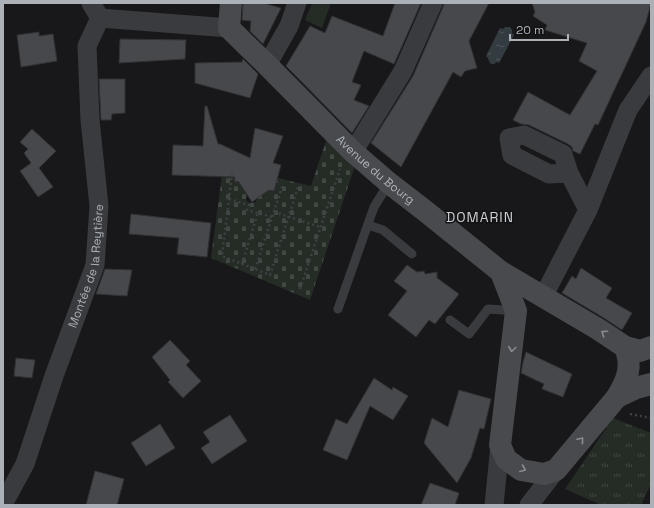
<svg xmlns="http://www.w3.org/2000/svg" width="654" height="508" viewBox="0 0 654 508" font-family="'Space Grotesk',sans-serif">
  <defs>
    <pattern id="cemetery-stones" width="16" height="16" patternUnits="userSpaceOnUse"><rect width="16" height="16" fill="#242c25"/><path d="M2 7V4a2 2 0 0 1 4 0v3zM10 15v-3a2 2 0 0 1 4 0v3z" fill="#414843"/></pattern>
    <pattern id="park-tufts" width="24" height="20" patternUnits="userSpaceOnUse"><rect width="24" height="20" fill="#242c25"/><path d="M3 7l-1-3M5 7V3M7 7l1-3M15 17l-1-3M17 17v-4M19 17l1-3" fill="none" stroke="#414843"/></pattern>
    <pattern id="water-ripples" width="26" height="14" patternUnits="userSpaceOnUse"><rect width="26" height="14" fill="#323c41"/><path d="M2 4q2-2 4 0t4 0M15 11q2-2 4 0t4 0" fill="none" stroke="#4d565a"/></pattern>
  </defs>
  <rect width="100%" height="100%" fill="#18181a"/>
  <polygon fill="#242c25" points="312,3 331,3 322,28 305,20"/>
  <polygon fill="url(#cemetery-stones)" points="327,138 356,163 310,300 211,258 223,168 236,172 233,181 244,184 248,194 246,199 248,202 252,203 256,202 257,198 267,190 274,191 278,178 311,186"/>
  <polygon fill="url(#park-tufts)" points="613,418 651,433 651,484 641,505 601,505 565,489"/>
  <polygon fill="url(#water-ripples)" points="505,27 510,27 512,30 512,33 514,35 499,63 497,62 494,64 491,64 489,61 488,58 486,56 500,28 503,29"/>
  <g fill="#47484c" stroke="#323235">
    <polygon points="243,3 263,3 281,8 263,44 250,31 251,21 242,20"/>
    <polygon points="395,3 421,3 394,64 364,51 352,82 361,85 354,100 369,106 352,133 286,66 310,26 325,33 332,16 383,36"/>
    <polygon points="444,3 489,3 469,41 477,68 465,71 461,77 453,72 401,167 371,143 413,76 443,7"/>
    <polygon points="532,3 651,3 646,22 598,125 595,124 580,154 573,151 572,147 568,144 529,125 521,124 513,120 528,92 570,115 597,71 579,61 587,43 545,30 547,25 533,16 535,12"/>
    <polygon points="39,32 39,36 53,34 57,61 21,67 17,35"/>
    <polygon points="120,39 186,40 185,59 119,63"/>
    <polygon points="243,59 258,74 250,98 195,83 195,63 242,62"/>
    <polygon points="99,79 125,79 125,113 112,114 111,120 101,120"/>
    <polygon points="205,106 207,106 218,144 220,144 250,158 255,128 283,136 273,163 281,165 274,191 269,190 252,202 239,182 234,181 235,177 172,175 173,145 203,146"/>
    <polygon points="32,129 56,151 39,168 53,187 38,197 20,171 31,163 24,153 28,149 20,142"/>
    <polygon points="131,214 211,223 207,257 177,254 179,238 129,234"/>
    <polygon points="407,265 417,272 424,271 425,274 437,272 437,278 459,294 435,324 429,320 416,337 388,315 407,291 394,281"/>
    <polygon points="581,268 612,288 606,298 632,313 622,330 604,318 562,293 572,276 576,279"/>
    <polygon points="105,269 132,270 127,296 96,294"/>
    <polygon points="170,340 190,361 186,365 201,381 183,398 168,382 170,380 152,357"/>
    <polygon points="526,352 572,374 563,397 542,389 544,384 521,373 523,362"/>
    <polygon points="16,358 35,360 32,378 14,376"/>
    <polygon points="374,378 392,390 393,387 408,396 393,420 370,406 347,460 323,450 336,419 347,424"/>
    <polygon points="459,390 491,399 484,429 480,428 471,458 457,483 424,443 432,418 448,427"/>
    <polygon points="230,415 247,441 212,464 201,448 210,442 203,432"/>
    <polygon points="160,424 175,448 146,466 131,443"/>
    <polygon points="95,471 124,479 117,505 86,505"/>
    <polygon points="430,483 459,493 455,505 421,505"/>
  </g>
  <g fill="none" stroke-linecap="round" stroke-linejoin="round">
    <g stroke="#3f4245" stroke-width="2.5" stroke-dasharray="2 3" stroke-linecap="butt">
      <polyline points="232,173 222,256 270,275 298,187"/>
      <polyline points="229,199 249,205 247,210 272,217"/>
      <polyline points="274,212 320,227"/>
      <polyline points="242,264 258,212"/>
      <polyline points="255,269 283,184"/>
      <polyline points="300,289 340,169"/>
      <polyline points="630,414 651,418"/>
    </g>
    <g stroke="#393b3e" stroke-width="9">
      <polyline points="368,225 383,230 412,254"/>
      <polyline points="338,309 374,207 389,183"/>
      <polyline points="450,320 469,334 488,309 516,311"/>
    </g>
    <g stroke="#393b3e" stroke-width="19">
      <polyline points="91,3 100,18"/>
      <polyline points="100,18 229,28"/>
      <polyline points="267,65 289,26 297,3"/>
      <polyline points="353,152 403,71 433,3"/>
      <polyline points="588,210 628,110 651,76"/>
      <polyline points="543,297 588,210 569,173 549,174 512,155 509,138 524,135 563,154 569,173"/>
      <path id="s1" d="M3,503L7,497L25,464L54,376L95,265L99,206L90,120L87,46L100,18"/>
      <polyline points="494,505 500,445"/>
      <polyline points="529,505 556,470"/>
    </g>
    <g stroke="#484a4e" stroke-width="22">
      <path id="s2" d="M231,3L229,28L267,65L353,152L389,183L424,210L501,272L598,329L625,347L640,351L651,347"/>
      <polyline points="501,272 516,311 500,445 506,459 521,470 544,474 556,470 617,397 636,388 651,384"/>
      <path d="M617,397C627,380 633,367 625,347"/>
    </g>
  </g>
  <defs><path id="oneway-chevron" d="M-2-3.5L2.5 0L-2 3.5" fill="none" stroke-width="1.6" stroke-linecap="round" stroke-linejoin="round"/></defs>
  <g stroke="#898d93">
    <use href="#oneway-chevron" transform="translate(604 333) rotate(-146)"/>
    <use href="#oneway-chevron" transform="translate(512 349) rotate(97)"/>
    <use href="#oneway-chevron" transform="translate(581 440) rotate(-50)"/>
    <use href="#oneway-chevron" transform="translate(523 469) rotate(22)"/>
  </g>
  <g text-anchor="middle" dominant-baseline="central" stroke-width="3" stroke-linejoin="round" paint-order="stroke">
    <g font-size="12" fill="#acb1b8" stroke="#131315">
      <text stroke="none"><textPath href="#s2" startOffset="229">Avenue du Bourg</textPath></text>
      <text stroke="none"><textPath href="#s1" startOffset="253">Montée de la Reytière</textPath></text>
    </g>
    <g font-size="14" letter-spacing="1" fill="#cccfd5" stroke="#131315">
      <text x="480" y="217">DOMARIN</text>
    </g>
  </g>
  <rect width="654" height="508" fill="none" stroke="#acb1b8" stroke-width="8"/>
  <path d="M510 34v6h58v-6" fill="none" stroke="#acb1b8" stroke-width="2"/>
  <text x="516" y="34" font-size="12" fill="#acb1b8" stroke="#131315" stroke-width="3" paint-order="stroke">20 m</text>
</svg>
